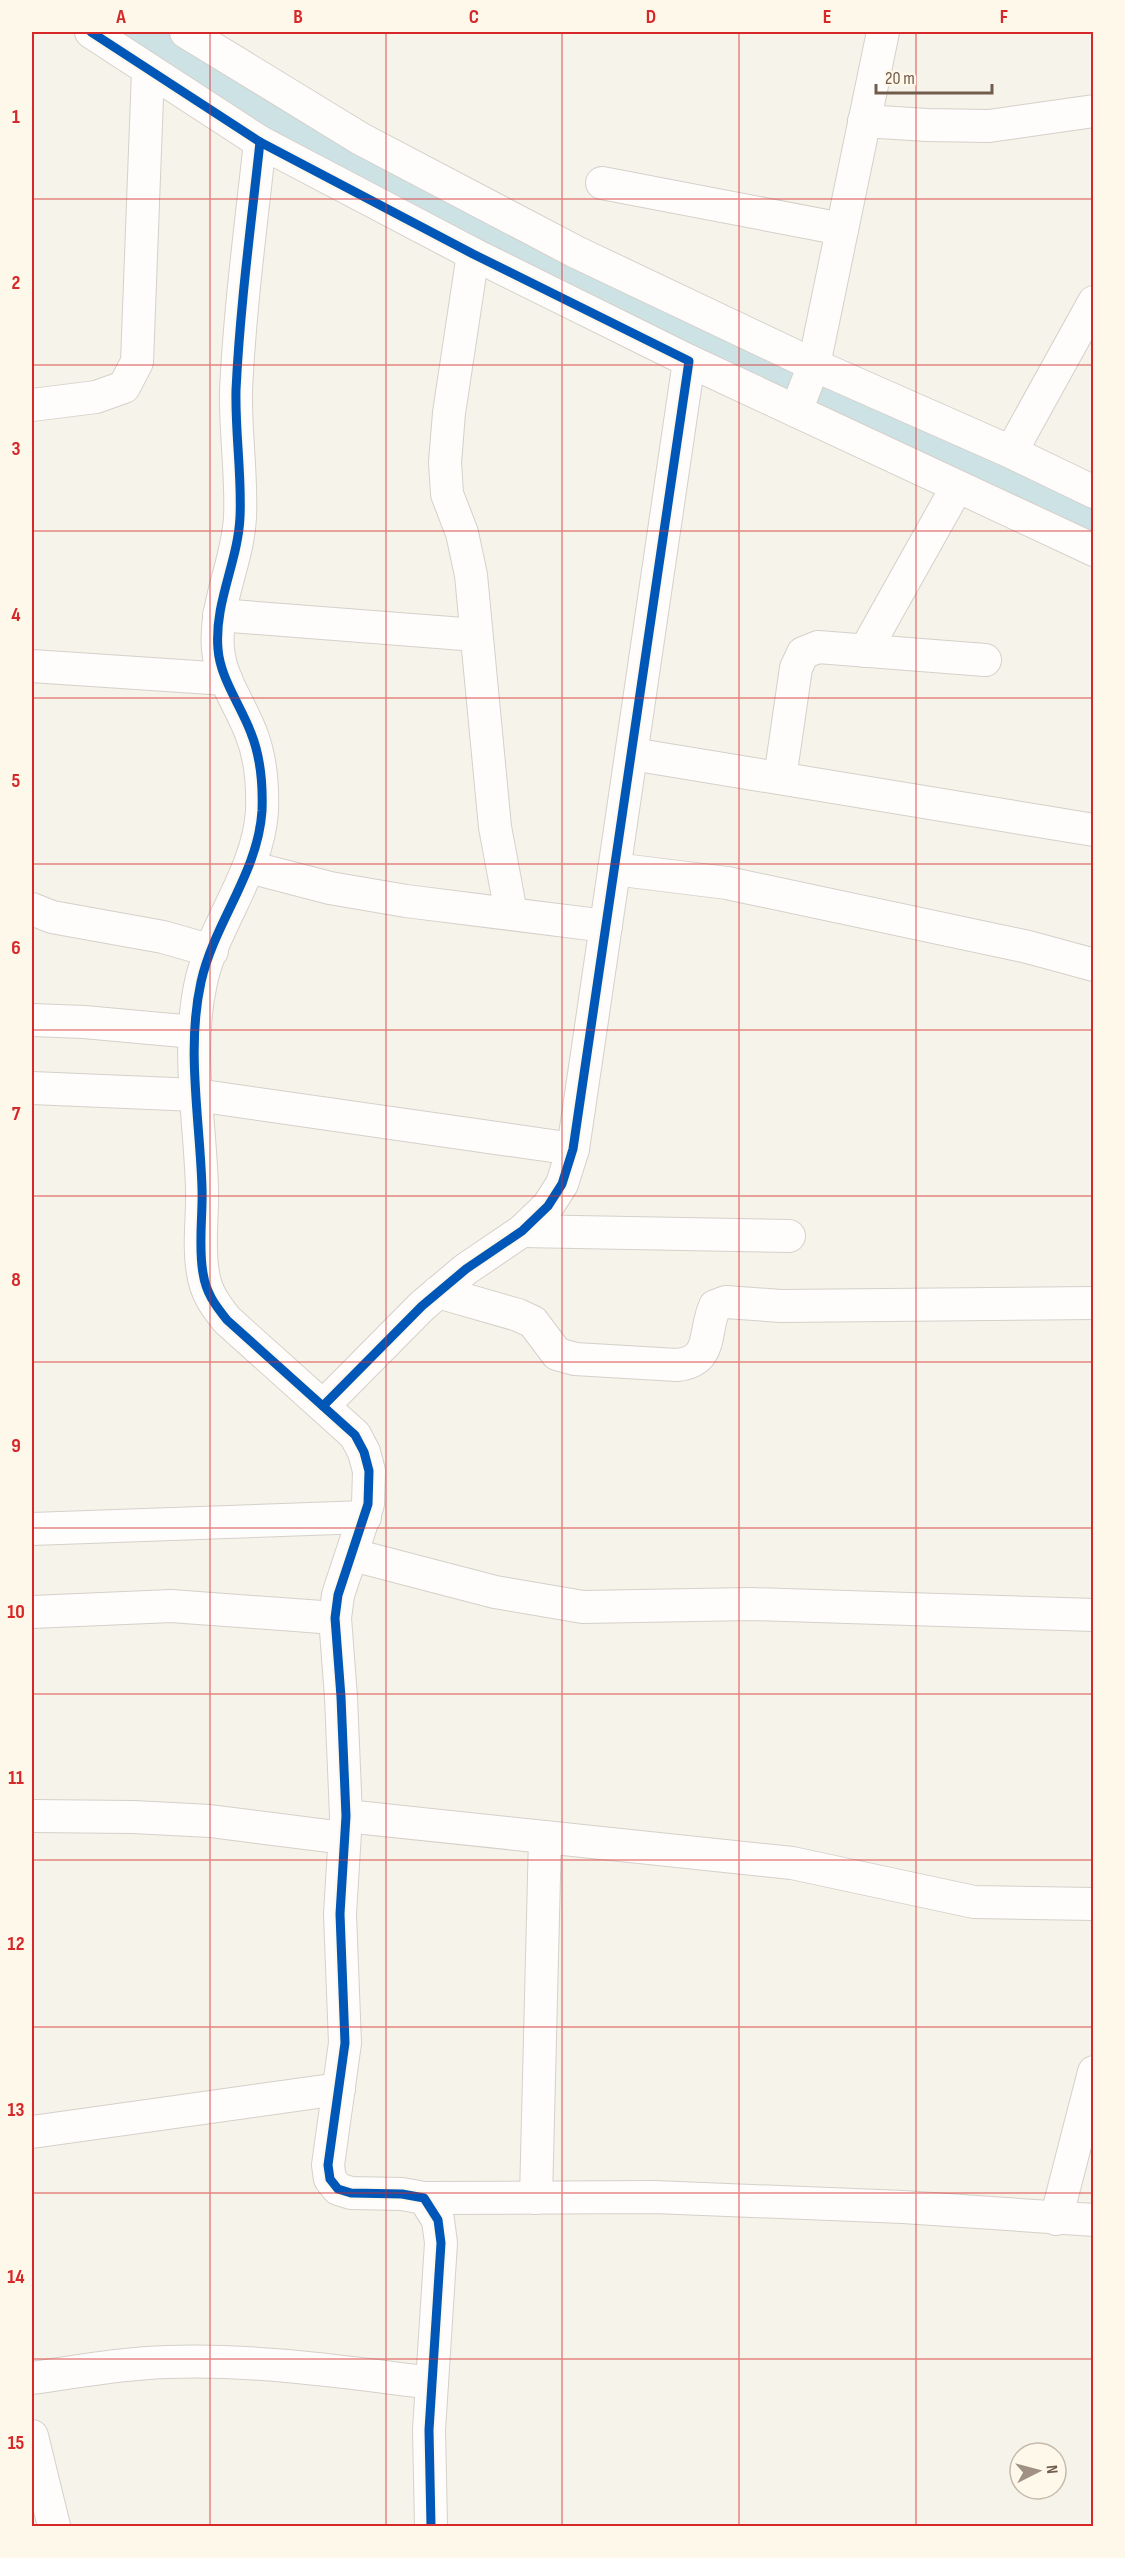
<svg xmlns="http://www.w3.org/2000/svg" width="1125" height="2558" viewBox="0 0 1125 2558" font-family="'Sofia Sans Condensed',sans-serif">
  <rect width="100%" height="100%" fill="#f6f3eb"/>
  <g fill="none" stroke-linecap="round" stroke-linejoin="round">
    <polyline stroke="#cde2e5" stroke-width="40" points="142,32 270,114 750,365 1094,526"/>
    <defs>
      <g id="minor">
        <polyline points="91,32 260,142 473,254 689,361 573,1149 562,1184 548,1206 522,1231 466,1269 422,1306 323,1406"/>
        <polyline points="186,32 361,139 576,252 814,365 1011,452 1094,492"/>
        <polyline points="864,121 927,125 989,126 1094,111"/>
        <path d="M260,142C251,225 240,307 236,390C235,433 242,475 240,517C238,562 214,603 218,649C220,678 241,706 251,733C261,758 263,784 262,811C258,873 214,923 201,982C186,1049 200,1120 202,1188C203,1215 198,1246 203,1273C206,1293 215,1305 227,1320L355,1435L364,1452L369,1471L368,1504L338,1595L335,1618L341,1697L346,1816L340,1914L345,2043L328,2165L330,2179L338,2189L351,2193L402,2194L424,2198L438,2220L441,2243L429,2430L431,2526"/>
        <polyline points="602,183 842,229"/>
        <polyline points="473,254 449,413 445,462 447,494 462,533 471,575 495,827 511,913"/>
        <polyline points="689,361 1094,550"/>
        <polyline points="32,405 96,397 124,387 137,362 148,71"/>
        <polyline points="796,411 814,365 883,32"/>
        <polyline points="1011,452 1094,302"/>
        <polyline points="219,615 476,635"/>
        <polyline points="865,651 957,487"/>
        <polyline points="32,666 226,679"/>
        <polyline points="632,754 1094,830"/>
        <polyline points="780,778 796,668 803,653 818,647 985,660"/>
        <polyline points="249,867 330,888 406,901 606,926"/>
        <polyline points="614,869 727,883 1028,947 1094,965"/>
        <polyline points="32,909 52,917 163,937 212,951"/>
        <polyline points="32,1020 84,1022 194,1032"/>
        <polyline points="32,1088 196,1095 573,1149"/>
        <polyline points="522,1231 789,1236"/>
        <path d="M438,1292L518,1315L533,1322L557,1354L575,1359L677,1365C714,1361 703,1332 715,1306L726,1302L781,1306L1094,1303"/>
        <polyline points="32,1529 365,1517"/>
        <polyline points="353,1555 495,1592 583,1607 751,1604 1094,1615"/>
        <polyline points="32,1612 171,1606 335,1618"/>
        <polyline points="32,1816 133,1817 210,1821 344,1838"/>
        <polyline points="346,1816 792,1863 974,1902 1094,1904"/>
        <polyline points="32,2132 339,2089"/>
        <polyline points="424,2198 654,2197 903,2207 1094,2220"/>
        <polyline points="536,2198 545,1837"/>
        <polyline points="1056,2219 1094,2072"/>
        <path d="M32,2378C76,2372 123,2363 168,2362C257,2359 345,2372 432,2383"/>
        <polyline points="32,2436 54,2526"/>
      </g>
    </defs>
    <use href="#minor" stroke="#d5d0c9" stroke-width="34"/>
    <use href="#minor" stroke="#fefdfc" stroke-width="32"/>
    <defs>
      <g id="cycleway">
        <polyline points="91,32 260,142 473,254 689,361 573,1149 562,1184 548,1206 522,1231 466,1269 422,1306 323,1406"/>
        <path d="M260,142C251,225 240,307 236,390C235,433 242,475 240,517C238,562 214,603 218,649C220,678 241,706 251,733C261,758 263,784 262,811C258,873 214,923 201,982C186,1049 200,1120 202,1188C203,1215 198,1246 203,1273C206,1293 215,1305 227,1320L355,1435L364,1452L369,1471L368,1504L338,1595L335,1618L341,1697L346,1816L340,1914L345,2043L328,2165L330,2179L338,2189L351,2193L402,2194L424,2198L438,2220L441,2243L429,2430L431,2526"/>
      </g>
    </defs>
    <use href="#cycleway" stroke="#fef8eb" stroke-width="13"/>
    <use href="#cycleway" stroke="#0057b8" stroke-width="9"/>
  </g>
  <path fill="none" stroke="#d62828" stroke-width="1.5" stroke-opacity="0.55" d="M210,32V2526M386,32V2526M562,32V2526M739,32V2526M916,32V2526M32,199H1094M32,365H1094M32,531H1094M32,698H1094M32,864H1094M32,1030H1094M32,1196H1094M32,1362H1094M32,1528H1094M32,1694H1094M32,1860H1094M32,2027H1094M32,2193H1094M32,2359H1094"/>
  <rect width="1125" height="2558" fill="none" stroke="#fef8eb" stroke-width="66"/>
  <g transform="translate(1038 2471) rotate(84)"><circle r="28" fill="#fef8eb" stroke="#c6baab" stroke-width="1.5"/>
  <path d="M0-4.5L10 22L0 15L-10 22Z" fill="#a09184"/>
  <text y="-9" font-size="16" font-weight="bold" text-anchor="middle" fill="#725c4c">N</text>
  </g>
  <path d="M876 84v9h116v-9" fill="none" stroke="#725c4c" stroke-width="3"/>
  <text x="885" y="84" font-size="18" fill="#725c4c" stroke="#fef8eb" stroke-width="4.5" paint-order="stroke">20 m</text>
  <rect x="33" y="33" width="1059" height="2492" fill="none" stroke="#d62828" stroke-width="2"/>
  <g font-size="20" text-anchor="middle" font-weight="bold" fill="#d62828">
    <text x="121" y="23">A</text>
    <text x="298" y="23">B</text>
    <text x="474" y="23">C</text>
    <text x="651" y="23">D</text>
    <text x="827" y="23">E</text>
    <text x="1004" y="23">F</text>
    <text x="16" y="123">1</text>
    <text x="16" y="289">2</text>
    <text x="16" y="455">3</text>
    <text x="16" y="621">4</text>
    <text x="16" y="787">5</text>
    <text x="16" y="954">6</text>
    <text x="16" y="1120">7</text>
    <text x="16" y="1286">8</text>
    <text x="16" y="1452">9</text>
    <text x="16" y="1618">10</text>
    <text x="16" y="1784">11</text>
    <text x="16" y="1950">12</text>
    <text x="16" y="2116">13</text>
    <text x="16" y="2283">14</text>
    <text x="16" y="2449">15</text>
  </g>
</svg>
